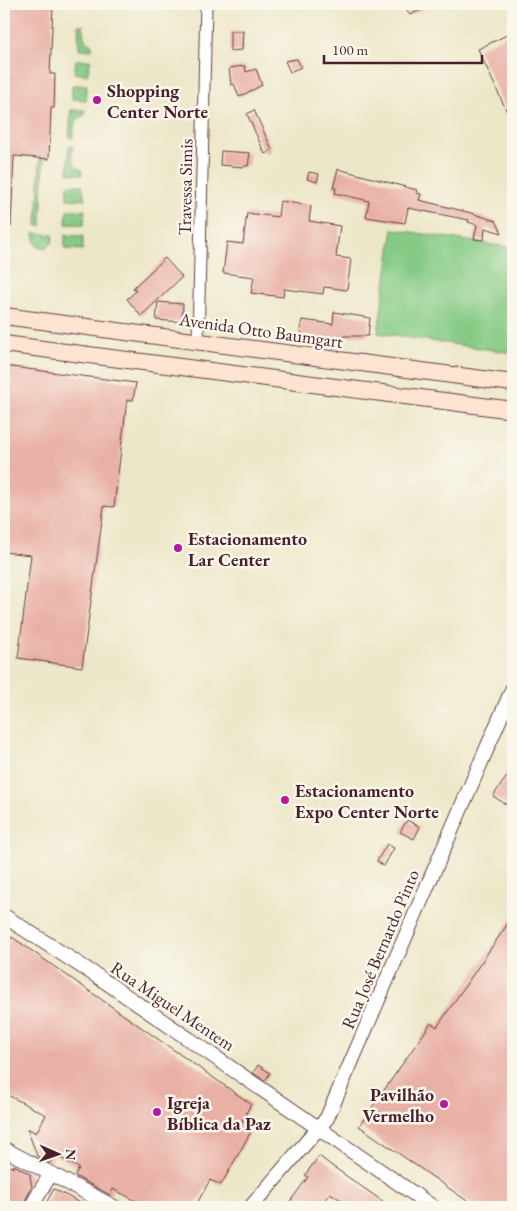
<svg xmlns="http://www.w3.org/2000/svg" width="517" height="1211" viewBox="0 0 517 1211" font-family="'EB Garamond',serif">
  <defs>
    <pattern id="grass-dots" width="8" height="8" patternUnits="userSpaceOnUse" patternTransform="scale(1.25)"><rect width="8" height="8" fill="#85cb85"/><path d="M2 2h.1M6 6h.1" fill="none" stroke="#74ae73" stroke-width="1.8" stroke-linecap="round"/></pattern>
  </defs>
  <rect width="100%" height="100%" fill="#fbf7ec"/>
  <filter id="ink" filterUnits="userSpaceOnUse"><feTurbulence type="fractalNoise" baseFrequency=".02" numOctaves="2"/><feDisplacementMap in="SourceGraphic" scale="10" xChannelSelector="R" yChannelSelector="G"/><feConvolveMatrix kernelMatrix="1 2 1 2 8 2 1 2 1" color-interpolation-filters="sRGB"/></filter>
  <filter id="wash" filterUnits="userSpaceOnUse"><feTurbulence type="fractalNoise" baseFrequency=".0096" numOctaves="4" result="noise"/><feDisplacementMap in="SourceGraphic" scale="20" xChannelSelector="R" yChannelSelector="G"/><feGaussianBlur stdDeviation="1.12" result="paint"/><feColorMatrix in="noise" values="0 0 0 0 0 0 0 0 0 0 0 0 0 0 0 0 0 1.4 0 .05"/><feComposite in="paint" operator="in"/></filter>
  <g filter="url(#wash)">
    <rect width="100%" height="100%" fill="#ede7c9"/>
    <g fill="url(#grass-dots)" stroke="#687558">
      <path d="M78,25H83C83,34 83,41 92,44V50L79,49Z"/>
      <polygon points="76,60 91,60 87,75 74,73"/>
      <polygon points="72,85 87,85 86,100 72,99"/>
      <path d="M71,110H85V115C73,119 74,127 73,138H69Z"/>
      <path d="M69,146H73C72,157 71,165 82,170V175L68,173Z"/>
      <polygon points="40,159 44,159 41,226 37,226"/>
      <polygon points="68,185 82,185 85,200 67,199"/>
      <polygon points="67,210 85,210 84,225 66,224"/>
      <polygon points="34,233 53,235 52,243 47,248 38,247 35,241"/>
      <polygon points="65,235 83,236 83,250 65,249"/>
    </g>
    <polygon fill="#85cb85" stroke="#687558" points="393,229 513,248 513,353 378,333"/>
    <g id="blocks">
      <g fill="#e9b1a6">
        <polygon points="4,4 53,4 50,74 55,74 54,108 51,108 49,159 14,156 11,227 4,227"/>
        <polygon points="404,4 434,4 410,15"/>
        <polygon points="230,31 243,31 242,50 230,51"/>
        <polygon points="513,32 513,125 478,49"/>
        <polygon points="297,59 301,67 290,72 285,61"/>
        <polygon points="245,66 246,72 256,69 262,85 239,97 234,84 231,85 229,68"/>
        <polygon points="254,110 272,150 265,154 247,114"/>
        <polygon points="221,151 250,153 248,166 244,166 243,167 220,165"/>
        <polygon points="338,169 417,190 416,193 421,194 419,200 471,213 496,221 502,233 485,228 484,240 474,239 477,225 468,222 469,220 408,208 405,223 366,217 369,201 335,193 336,188 333,188"/>
        <polygon points="309,172 319,174 317,182 307,179"/>
        <polygon points="280,201 311,206 309,221 340,226 336,257 351,259 347,290 324,287 323,294 284,289 283,297 251,293 254,277 223,273 227,242 243,244 247,213 278,217"/>
        <polygon points="165,258 182,277 141,316 127,299 136,291 133,288"/>
        <polygon points="158,302 183,304 182,322 156,320"/>
        <polygon points="334,312 370,318 368,336 344,336 338,340 304,336 300,330 302,320 333,324"/>
        <polygon points="4,366 136,383 133,400 127,400 114,507 104,506 82,667 18,658 31,555 4,552"/>
        <polygon points="513,768 513,809 493,796"/>
        <polygon points="407,820 420,827 414,839 400,832"/>
        <polygon points="387,844 394,848 384,866 377,861"/>
        <polygon points="513,916 513,1207 476,1207 359,1126 431,1023 437,1027"/>
        <polygon points="12,937 251,1104 242,1121 253,1128 221,1185 210,1180 195,1207 148,1207 113,1189 110,1195 75,1176 79,1168 55,1155 50,1163 37,1156 27,1128 36,1133 46,1115 4,1093 4,952"/>
        <polygon points="258,1065 270,1073 265,1081 253,1073"/>
        <polygon points="319,1156 332,1166 391,1207 352,1207 330,1193 319,1207 286,1207 308,1177 305,1175"/>
        <polygon points="8,1165 13,1168 14,1165 31,1175 30,1177 32,1187 22,1207 4,1207 4,1172"/>
        <polygon points="54,1189 88,1207 48,1207 50,1205 46,1203"/>
      </g>
    </g>
  </g>
  <g filter="url(#ink)">
    <use href="#blocks" fill-opacity="0" stroke="#623d43" stroke-width="1"/>
    <g fill="none" stroke-linecap="round" stroke-linejoin="round">
      <defs>
        <polyline id="minor" points="198,341 206,4"/>
        <g id="tertiary">
          <polyline points="4,916 100,978 433,1207"/>
          <polyline points="4,1149 114,1207"/>
          <polyline points="31,1207 50,1175"/>
          <polyline points="251,1207 327,1118 513,688"/>
        </g>
        <g id="secondary">
          <polyline points="4,316 513,383"/>
          <polyline points="4,344 513,410"/>
        </g>
      </defs>
      <use href="#minor" stroke="#623d43" stroke-width="13"/>
      <use href="#tertiary" stroke="#623d43" stroke-width="16"/>
      <use href="#secondary" stroke="#623d43" stroke-width="18"/>
      <use href="#minor" stroke="#fff" stroke-width="11"/>
      <use href="#tertiary" stroke="#fff" stroke-width="14"/>
      <use href="#secondary" stroke="#fde4d1" stroke-width="16"/>
    </g>
  </g>
  <g fill="#b5179e" stroke="#fbf7ec" stroke-width="2">
    <circle cx="97" cy="100" r="5"/>
    <circle cx="178" cy="548" r="5"/>
    <circle cx="285" cy="800" r="5"/>
    <circle cx="444" cy="1104" r="5"/>
    <circle cx="157" cy="1112" r="5"/>
  </g>
  <g text-anchor="middle" dominant-baseline="central" stroke-width="5" stroke-linejoin="round" paint-order="stroke">
    <g font-size="18" font-weight="bold" fill="#4a1f2b" stroke="#fbf7ec" text-anchor="start">
      <text x="107" y="90">Shopping<tspan x="107" dy="21">Center Norte</tspan></text>
      <text x="188" y="538">Estacionamento<tspan x="188" dy="21">Lar Center</tspan></text>
      <text x="295" y="790">Estacionamento<tspan x="295" dy="21">Expo Center Norte</tspan></text>
      <text x="434" y="1094" text-anchor="end">Pavilhão<tspan x="434" dy="21">Vermelho</tspan></text>
      <text x="167" y="1102">Igreja<tspan x="167" dy="21">Bíblica da Paz</tspan></text>
    </g>
    <g font-size="18" fill="#4a1f2b" stroke="#fbf7ec">
      <text transform="translate(185 187) rotate(-89)">Travessa Simis</text>
      <text transform="translate(261 330) rotate(8)">Avenida Otto Baumgart</text>
      <text transform="translate(380 949) rotate(-67)">Rua José Bernardo Pinto</text>
      <text transform="translate(173 1006) rotate(34)">Rua Miguel Mentem</text>
    </g>
  </g>
  <rect width="517" height="1211" fill="none" stroke="#fbf7ec" stroke-width="20"/>
  <g transform="translate(58 1154) rotate(92)" stroke="#fbf7ec" stroke-width="4" paint-order="stroke">
  <path d="M0-4L9 19L0 12L-9 19Z" fill="#4a1f2b"/>
  <text y="-8" font-size="14" font-weight="bold" text-anchor="middle" fill="#4a1f2b">N</text>
  </g>
  <path d="M324 55v8h158v-8" fill="none" stroke="#4a1f2b" stroke-width="2.5"/>
  <text x="332" y="55" font-size="15" fill="#4a1f2b" stroke="#fbf7ec" stroke-width="4" paint-order="stroke">100 m</text>
</svg>
